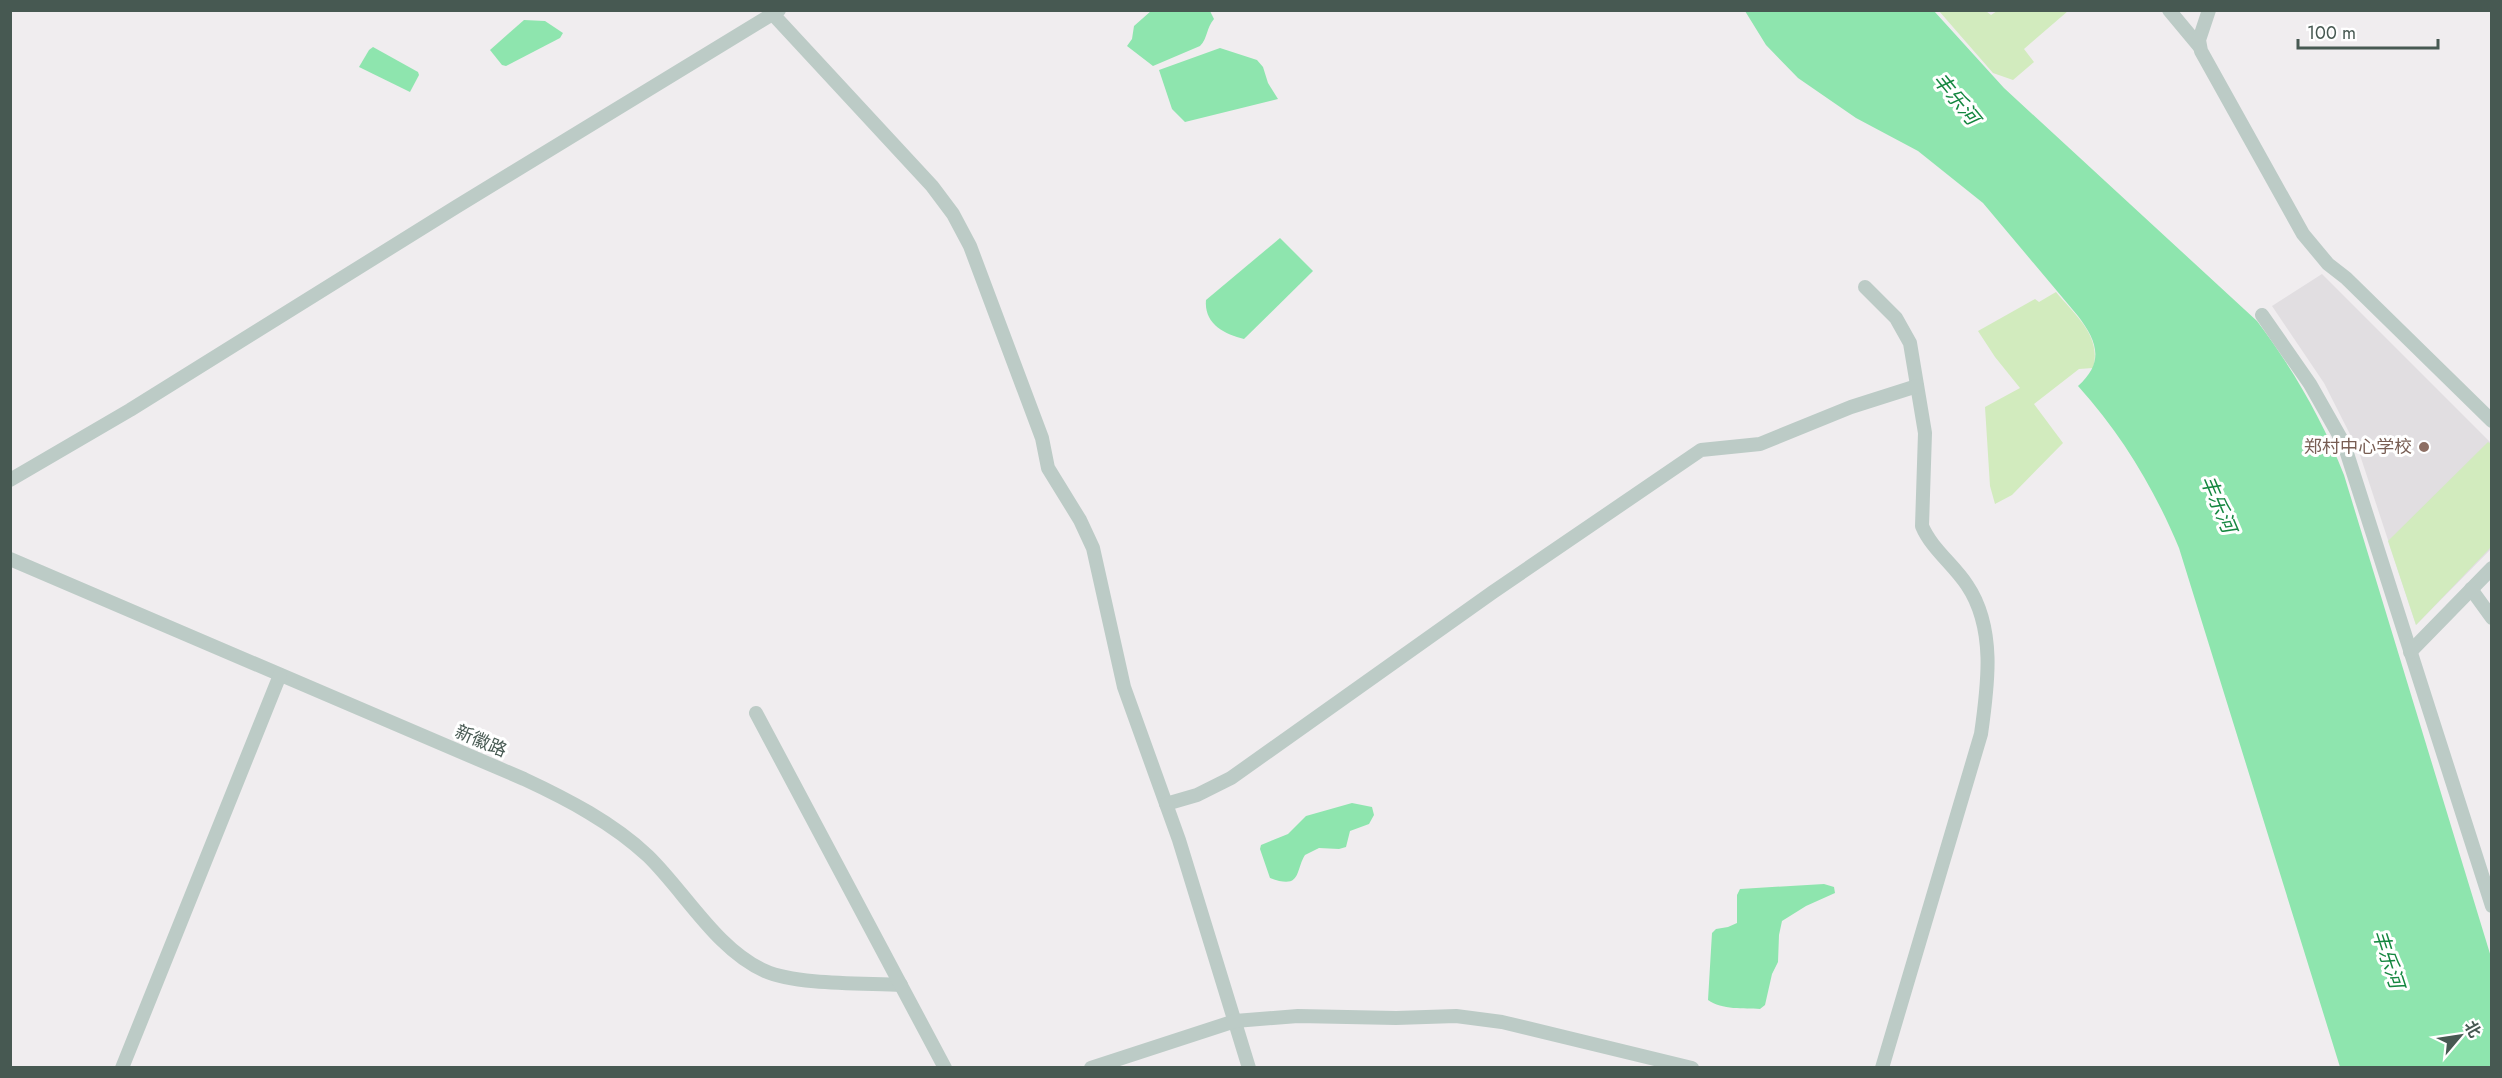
<svg xmlns="http://www.w3.org/2000/svg" width="2502" height="1078" viewBox="0 0 2502 1078" font-family="Jost,'Noto Sans SC',sans-serif">
  <rect width="100%" height="100%" fill="#f0edef"/>
  <polygon fill="#e1dee1" points="2322,274 2491,443 2491,549 2416,625 2359,452 2324,383 2272,306"/>
  <g fill="#d2ebbe">
    <polygon points="1939,11 1986,11 1991,15 1997,11 2068,11 2024,49 2034,62 2013,80 1993,73"/>
    <path d="M2056,292C2075,315 2102,336 2093,368L2079,369L2034,404L2063,443L2012,495L1995,504L1990,486L1985,407L2020,388L1995,357L1978,331L2035,299L2039,302Z"/>
    <polygon points="2488,442 2492,445 2491,547 2416,625 2388,541"/>
  </g>
  <g fill="#8ee5ae">
    <path d="M1151,11H1210L1214,19C1206,28 1208,38 1200,46L1153,66L1127,46L1132,39L1134,26Z"/>
    <path d="M1745,11H1934L2004,88L2257,321C2293,369 2322,419 2344,475L2491,957V1067H2340L2179,548C2154,488 2122,435 2078,386C2105,362 2097,341 2078,316L1983,203L1918,151L1856,118L1798,78L1766,45Z"/>
    <polygon points="524,20 545,21 563,33 560,38 506,66 502,65 490,50"/>
    <polygon points="373,47 418,72 419,75 410,92 359,67 369,50"/>
    <polygon points="1220,48 1257,60 1263,67 1268,83 1278,99 1185,122 1172,109 1159,70"/>
    <path d="M1280,238L1313,271L1244,339C1224,334 1204,324 1206,300Z"/>
    <path d="M1352,803L1372,807L1374,815L1369,824L1350,831L1346,847L1339,849L1319,848L1305,855C1295,871 1302,890 1270,878L1260,849L1261,845L1288,834L1306,816Z"/>
    <path d="M1824,884L1834,887L1835,893L1806,906L1782,921L1779,935L1778,962L1772,974L1765,1005L1760,1009C1744,1008 1722,1010 1708,1000L1712,933L1716,929L1728,927L1737,923V895L1740,889Z"/>
  </g>
  <g fill="none" stroke-linecap="round" stroke-linejoin="round">
    <g stroke="#bccbc6" stroke-width="14">
      <polyline points="769,10 932,186 953,214 970,246 1042,438 1048,468 1080,520 1093,548 1124,687 1179,840 1249,1068"/>
      <polyline points="2169,10 2199,46"/>
      <polyline points="2209,10 2199,40 2201,51 2303,234 2328,264 2346,278 2492,421"/>
      <path d="M1865,287L1896,318L1910,343L1925,433L1922,526C1931,548 1954,565 1967,585C1996,628 1988,685 1981,734L1882,1068"/>
      <polyline points="2262,315 2310,384 2344,444 2492,906"/>
      <polyline points="10,480 130,410 456,207 779,10"/>
      <path d="M10,559L524,779C567,799 613,823 648,856C685,892 717,950 765,971C796,985 865,983 901,985"/>
      <polyline points="2471,589 2492,618"/>
      <polyline points="2410,652 2492,568"/>
      <polyline points="756,713 945,1068"/>
      <polyline points="1166,804 1197,795 1231,778 1493,592 1701,450 1760,444 1851,407 1917,386"/>
      <polyline points="122,1068 280,675"/>
      <polyline points="1091,1068 1235,1021 1298,1016 1396,1018 1456,1016 1502,1022 1692,1068"/>
    </g>
  </g>
  <circle fill="#8d6e63" stroke="#fff" stroke-width="2" cx="2424" cy="447" r="6"/>
  <g text-anchor="middle" dominant-baseline="central" stroke-width="6" stroke-linejoin="round" paint-order="stroke">
    <g font-size="18" fill="#785e54" stroke="#fff" text-anchor="end">
      <text x="2412" y="447">郑村中心学校</text>
    </g>
    <g font-size="18" fill="#475952" stroke="#fff">
      <text transform="translate(481 741) rotate(23)">新徽路</text>
    </g>
    <g font-size="20" font-style="italic" fill="#158740" stroke="#fff">
      <text transform="translate(1956 99) rotate(51)">丰乐河</text>
      <text transform="translate(2218 504) rotate(67)">丰乐河</text>
      <text transform="translate(2388 959) rotate(72)">丰乐河</text>
    </g>
  </g>
  <rect width="2502" height="1078" fill="none" stroke="#475952" stroke-width="24"/>
  <g transform="translate(2460 1036) rotate(61)" stroke="#ffffff" stroke-width="4.5" paint-order="stroke">
  <path d="M0-4.5L10 22L0 15L-10 22Z" fill="#475952"/>
  <text y="-9" font-size="16" font-weight="bold" text-anchor="middle" fill="#475952">北</text>
  </g>
  <path d="M2298 39v9h140v-9" fill="none" stroke="#475952" stroke-width="3"/>
  <text x="2307" y="39" font-size="18" fill="#475952" stroke="#ffffff" stroke-width="4.5" paint-order="stroke">100 m</text>
</svg>
